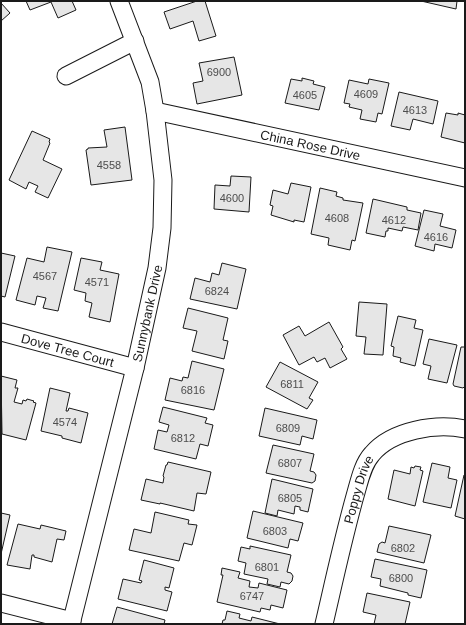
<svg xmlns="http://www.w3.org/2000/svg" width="466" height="625" viewBox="0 0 466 625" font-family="Helvetica,sans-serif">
  <rect width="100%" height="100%" fill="#fff"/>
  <g fill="#e6e6e6" stroke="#1a1a1a">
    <polygon points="26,1 72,1 76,10 58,18 51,2 30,10"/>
    <polygon points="197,1 205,1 216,36 199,41 193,21 170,29 164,12"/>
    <polygon points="421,1 457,1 456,9"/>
    <polygon points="1,3 10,13 1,21"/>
    <polygon points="234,57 242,95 197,104 193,83 203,81 199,63"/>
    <polygon points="302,78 314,81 313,84 325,87 319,110 285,103 291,79 302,81"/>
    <polygon points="369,79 389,83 382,114 378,113 376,122 360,119 362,110 349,107 350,104 344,103 349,80 368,84"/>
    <polygon points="399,92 438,101 433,124 413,119 410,130 391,126"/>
    <polygon points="446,113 458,115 458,113 465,115 465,143 441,137"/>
    <polygon points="125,127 132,180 91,185 86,150 88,149 88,148 107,147 104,130"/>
    <polygon points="32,131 50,139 49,142 50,143 43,160 62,169 48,198 35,192 38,186 29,182 26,189 9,180"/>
    <polygon points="231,176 251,177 249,212 214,209 215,185 230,186"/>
    <polygon points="291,183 311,187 304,222 294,220 294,222 271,215 273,206 270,205 273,190 288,194"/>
    <polygon points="320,188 337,192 336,196 343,198 343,200 363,203 355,241 352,240 350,250 328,245 329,238 311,234"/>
    <polygon points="373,199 407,207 407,210 421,213 418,230 403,227 402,231 388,228 388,231 386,231 385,237 366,233"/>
    <polygon points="424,210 443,214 440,226 456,230 452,248 435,244 434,251 415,246"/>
    <polygon points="47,247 72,252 58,311 43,308 46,298 37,296 35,305 16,300 27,258 44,262"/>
    <polygon points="1,253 15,256 5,297 1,296"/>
    <polygon points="81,258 102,262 100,270 119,274 110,322 89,317 92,303 85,301 86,293 74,290"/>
    <polygon points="222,263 246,269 237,309 190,299 195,278 210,282 212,273 219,275"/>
    <polygon points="359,302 387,304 383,355 364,354 366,337 356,336"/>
    <polygon points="188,308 228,318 223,340 228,341 224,359 192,351 197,331 183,328"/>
    <polygon points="398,316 416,320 414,328 423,330 415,366 400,362 401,358 393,356 394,347 391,346"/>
    <polygon points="329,322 343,347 341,349 347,359 330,368 325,358 317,362 314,357 299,365 283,335 299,326 305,336"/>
    <polygon points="429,339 457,345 447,383 428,379 431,366 423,364"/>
    <polygon points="461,347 465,347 465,386 463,388 454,386 453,384"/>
    <polygon points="192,361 224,369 214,410 165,400 170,378 182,381 183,377 188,378"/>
    <polygon points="280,362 318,382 309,398 313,400 307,409 266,387"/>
    <polygon points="1,376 17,380 15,388 18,388 14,402 22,404 23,400 26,401 27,399 34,401 33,402 36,403 26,440 2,434"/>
    <polygon points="50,388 70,393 66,411 68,411 69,408 88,413 81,443 62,438 62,436 41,431"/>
    <polygon points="163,407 207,418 205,423 213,425 208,446 200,444 196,459 154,449 158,430 167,432 169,425 159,422"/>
    <polygon points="265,408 317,420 313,439 302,436 300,445 259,436"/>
    <polygon points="273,445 314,454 310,471 314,472 316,475 315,481 312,483 266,473"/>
    <polygon points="168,462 211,472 206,494 197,493 194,511 160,503 160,504 141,500 146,479 163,483 164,477 163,476 166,465 167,465"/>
    <polygon points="432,463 450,467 448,478 457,480 451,508 423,502"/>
    <polygon points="415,466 421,467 420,470 423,471 415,506 388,499 394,470 410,474 411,467 414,468"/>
    <polygon points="464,475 465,475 465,519 455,516"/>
    <polygon points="272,479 313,489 308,512 300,510 300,507 295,506 294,514 278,510 277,516 265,513"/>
    <polygon points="253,511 303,523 298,541 290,539 288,548 247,538"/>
    <polygon points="155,512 189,520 188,524 197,525 192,545 184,543 179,561 129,550 134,529 151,533"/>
    <polygon points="1,513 10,515 1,554"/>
    <polygon points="18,524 40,529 41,525 66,531 64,540 57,539 52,562 34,557 34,555 32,555 30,569 7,565"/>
    <polygon points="389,526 431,535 424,563 377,552 379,544 382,542 385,543"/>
    <polygon points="250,546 291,555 287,572 291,573 293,576 292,581 289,584 281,582 280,587 267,584 268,579 244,574 246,563 238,561 241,547 250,549"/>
    <polygon points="375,559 427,570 421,598 408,595 408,593 380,586 381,579 371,577"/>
    <polygon points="144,560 174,568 169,588 165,587 165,590 172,592 167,611 118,599 123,579 141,583 142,581 139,580"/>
    <polygon points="222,568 240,572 238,578 250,581 249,587 258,588 259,583 287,590 283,608 271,605 270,610 261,608 260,612 217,602 223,575 221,575"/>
    <polygon points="367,593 410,602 405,624 374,624 376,615 363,612"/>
    <polygon points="117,607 165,620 164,624 112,624"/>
    <polygon points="227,611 240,614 239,618 251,621 252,617 280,624 222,624 223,620 225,620"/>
  </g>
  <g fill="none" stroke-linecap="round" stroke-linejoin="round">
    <defs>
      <g id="minor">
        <polyline points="66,76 135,41"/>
        <path id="s1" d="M155,111L465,178"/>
        <path id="s2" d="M1,332L135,368"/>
        <polyline points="1,603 72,621"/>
        <path id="s3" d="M71,624L135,368L157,268L162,228L163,180L155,111L150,82L119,1"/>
        <path id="s4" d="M324,624C334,581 343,539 355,496C359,483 362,465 372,454C392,430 436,423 465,429"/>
      </g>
    </defs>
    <use href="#minor" stroke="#1a1a1a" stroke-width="19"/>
    <use href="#minor" stroke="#fff" stroke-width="17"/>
  </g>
  <g text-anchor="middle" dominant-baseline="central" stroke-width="3" stroke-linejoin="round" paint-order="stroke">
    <g font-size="11" fill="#4d4d4d">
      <text x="219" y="72">6900</text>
      <text x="366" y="94">4609</text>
      <text x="305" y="95">4605</text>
      <text x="415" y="110">4613</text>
      <text x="109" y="165">4558</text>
      <text x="232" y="198">4600</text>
      <text x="337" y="218">4608</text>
      <text x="394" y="220">4612</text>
      <text x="436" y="237">4616</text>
      <text x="45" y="276">4567</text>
      <text x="97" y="282">4571</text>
      <text x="217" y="291">6824</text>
      <text x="292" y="384">6811</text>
      <text x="193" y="390">6816</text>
      <text x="65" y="422">4574</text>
      <text x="288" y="428">6809</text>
      <text x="183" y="438">6812</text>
      <text x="290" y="463">6807</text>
      <text x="290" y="498">6805</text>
      <text x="275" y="531">6803</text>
      <text x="403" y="548">6802</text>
      <text x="267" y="567">6801</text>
      <text x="401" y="578">6800</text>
      <text x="252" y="596">6747</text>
    </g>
    <g font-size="13" fill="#1a1a1a" stroke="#fff">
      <text stroke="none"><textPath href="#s1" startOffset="159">China Rose Drive</textPath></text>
      <text stroke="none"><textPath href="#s3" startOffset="320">Sunnybank Drive</textPath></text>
      <text stroke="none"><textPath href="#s2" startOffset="69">Dove Tree Court</textPath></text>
      <text stroke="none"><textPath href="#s4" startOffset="139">Poppy Drive</textPath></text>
    </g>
  </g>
  <rect width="466" height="625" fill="none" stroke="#1a1a1a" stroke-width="4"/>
</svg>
